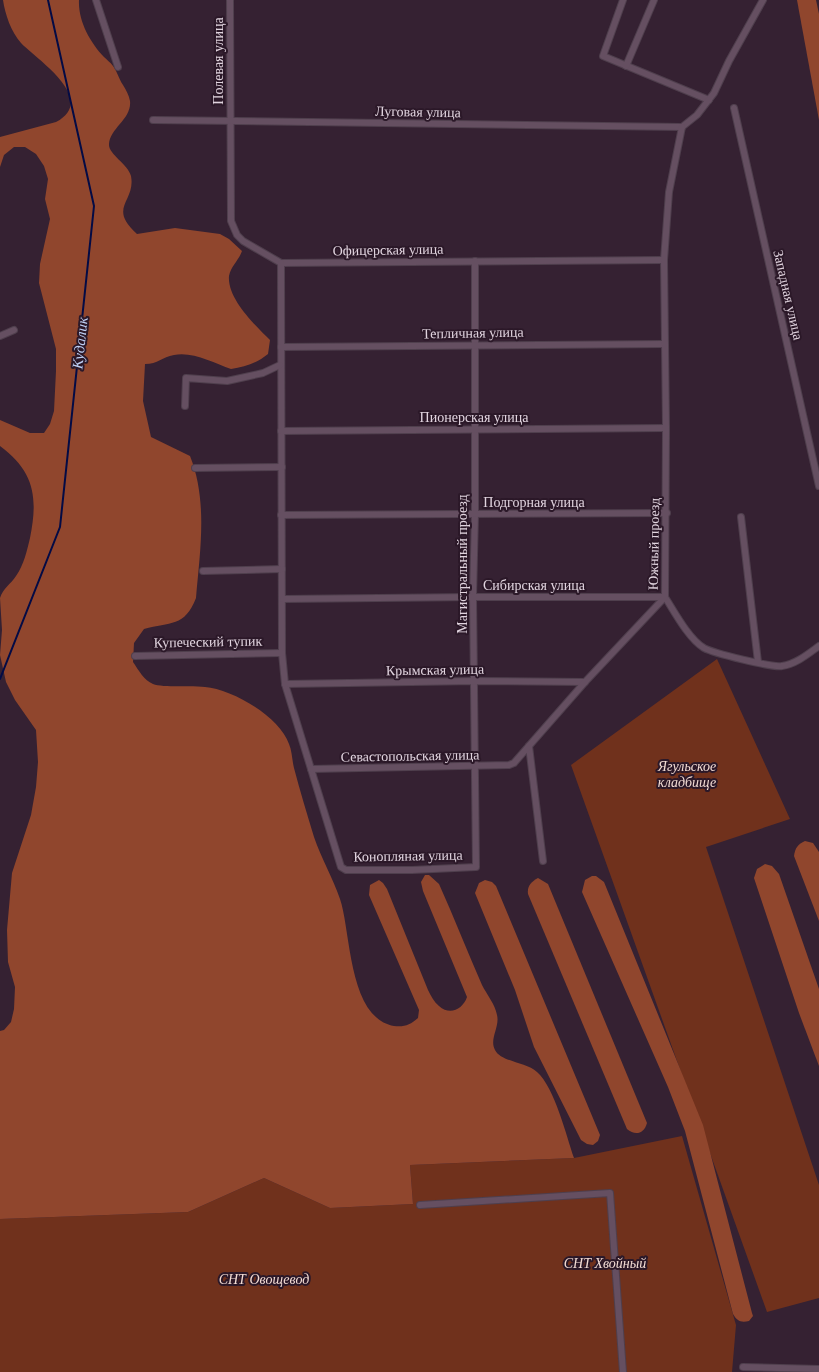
<svg xmlns="http://www.w3.org/2000/svg" width="819" height="1372" viewBox="0 0 819 1372" font-family="'Times New Roman',serif">
  <rect width="100%" height="100%" fill="#352132"/>
  <g fill="#70311c">
    <polygon points="717,659 790,819 706,847 819,1185 819,1298 767,1312 571,765"/>
    <polygon points="682,1136 736,1325 732,1372 0,1372 0,1219 188,1212 264,1178 330,1208 413,1204 410,1165 574,1158"/>
  </g>
  <g fill="#90462d">
    <path d="M3,0H79C78,21 90,42 104,57C107,60 110,62 113,66C117,71 119,79 123,85C126,90 129,95 130,101C132,119 110,128 109,144C108,154 128,164 131,176C136,202 107,207 137,234L175,228L220,234L229,239L242,251C239,260 231,266 229,276C227,299 256,326 270,340L268,354C257,363 245,367 231,369C214,363 192,351 174,355C162,357 158,364 145,364L143,401L151,437L190,456C208,501 200,551 196,598C185,627 170,622 144,629L134,643L133,662C139,671 144,680 153,684C163,688 193,685 205,687C232,689 280,717 289,744C292,751 292,760 294,768C300,791 307,814 314,837C321,858 333,878 340,899C351,931 348,1018 394,1026C405,1027 410,1025 418,1018L419,1010L369,895L370,885L379,880L383,883L387,889L428,990C431,996 434,1002 439,1006C450,1016 463,1009 467,997L423,891L421,882L425,875H429L439,884C454,917 467,951 482,985C487,995 495,1004 497,1015C500,1027 489,1039 495,1050C501,1062 526,1062 537,1072C555,1088 566,1135 574,1158L410,1165L413,1204L330,1208L264,1178L188,1212L0,1219V1031L4,1030L11,1022L14,1009L15,987L8,962L7,930L12,873L31,815L36,787L38,762L36,730L15,700L6,682L0,655L2,630L0,598C3,588 11,584 16,576C24,565 27,550 30,538C38,498 35,472 0,446V420L30,433H44L50,424L54,411L56,371V349L39,283L40,264L50,219L45,199L48,179L44,166L36,154L25,147H14L4,155L0,167V137L56,122C99,99 36,59 21,43C11,32 5,14 3,0Z"/>
    <polygon points="797,0 816,0 819,14 819,120"/>
    <path d="M805,841L813,843L819,852V921L794,856C795,848 798,844 805,841Z"/>
    <polygon points="765,864 772,866 779,874 819,989 819,1066 799,1013 754,878 757,869"/>
    <path d="M592,876H596L604,882L703,1125L752,1313L753,1316L749,1321C741,1323 737,1321 733,1314L685,1131L668,1087L582,892L585,880Z"/>
    <path d="M538,878L548,884L647,1123C644,1134 635,1136 627,1129L528,894C527,886 531,882 538,878Z"/>
    <polygon points="485,880 492,882 496,886 600,1135 598,1141 593,1145 587,1144 581,1140 534,1047 515,990 475,893 479,883"/>
  </g>
  <g fill="none" stroke-linecap="round" stroke-linejoin="round">
    <polyline stroke="#030b45" stroke-width="2" points="0,679 60,527 94,206 48,0"/>
    <defs>
      <g id="minor">
        <polyline points="96,0 118,67"/>
        <polyline points="230,0 231,221 237,235 243,241 281,263 664,260"/>
        <polyline points="623,0 603,56 709,100"/>
        <polyline points="626,66 654,0"/>
        <polyline points="734,108 819,486"/>
        <polyline points="153,120 682,127"/>
        <polyline points="682,127 697,115 714,93 729,61 763,0"/>
        <polyline points="281,263 282,653 285,684 341,867 346,870 412,870 476,867 473,597 475,514 475,261"/>
        <polyline points="0,336 14,330"/>
        <polyline points="281,347 665,344"/>
        <polyline points="185,406 186,378 227,381 263,373 280,365"/>
        <polyline points="281,431 666,428"/>
        <polyline points="195,468 282,467"/>
        <polyline points="281,515 667,513"/>
        <polyline points="741,517 758,662"/>
        <polyline points="203,571 282,569"/>
        <path d="M283,599L473,597H665C675,613 689,639 704,648C713,653 773,668 782,666C796,664 808,654 819,646"/>
        <polyline points="135,656 282,653"/>
        <polyline points="285,684 475,681 585,682"/>
        <polyline points="529,746 543,861"/>
        <polyline points="311,769 509,765 514,763 585,682 665,597 666,428 664,260 669,192 682,127"/>
        <polyline points="420,1205 610,1193 623,1372"/>
        <polyline points="743,1367 819,1369"/>
      </g>
    </defs>
    <use href="#minor" stroke="#4f3f4d" stroke-width="8"/>
    <use href="#minor" stroke="#654f61" stroke-width="6"/>
  </g>
  <g text-anchor="middle" dominant-baseline="central" stroke-width="4" stroke-linejoin="round" paint-order="stroke">
    <g font-size="14" fill="#e1d4df" stroke="#2b1828">
      <text transform="translate(218 61) rotate(-90)">Полевая улица</text>
      <text transform="translate(418 112) rotate(1)">Луговая улица</text>
      <text transform="translate(388 250) rotate(-1)">Офицерская улица</text>
      <text transform="translate(788 295) rotate(77)">Западная улица</text>
      <text transform="translate(473 333) rotate(-1)">Тепличная улица</text>
      <text x="474" y="417">Пионерская улица</text>
      <text x="534" y="502">Подгорная улица</text>
      <text transform="translate(654 544) rotate(-89)">Южный проезд</text>
      <text transform="translate(462 564) rotate(-90)">Магистральный проезд</text>
      <text x="534" y="585">Сибирская улица</text>
      <text transform="translate(208 642) rotate(-1)">Купеческий тупик</text>
      <text transform="translate(435 670) rotate(-1)">Крымская улица</text>
      <text transform="translate(410 756) rotate(-1)">Севастопольская улица</text>
      <text transform="translate(408 856) rotate(-1)">Конопляная улица</text>
    </g>
    <g font-size="14" font-style="italic" fill="#f3dcd4" stroke="#2b1828">
      <text x="687" y="766">Ягульское<tspan x="687" dy="16">кладбище</tspan></text>
      <text x="605" y="1263">СНТ Хвойный</text>
      <text x="264" y="1279">СНТ Овощевод</text>
    </g>
    <g font-size="15" font-style="italic" fill="#becff4" stroke="#2b1828">
      <text transform="translate(80 343) rotate(-84)">Кудалик</text>
    </g>
  </g>
</svg>
